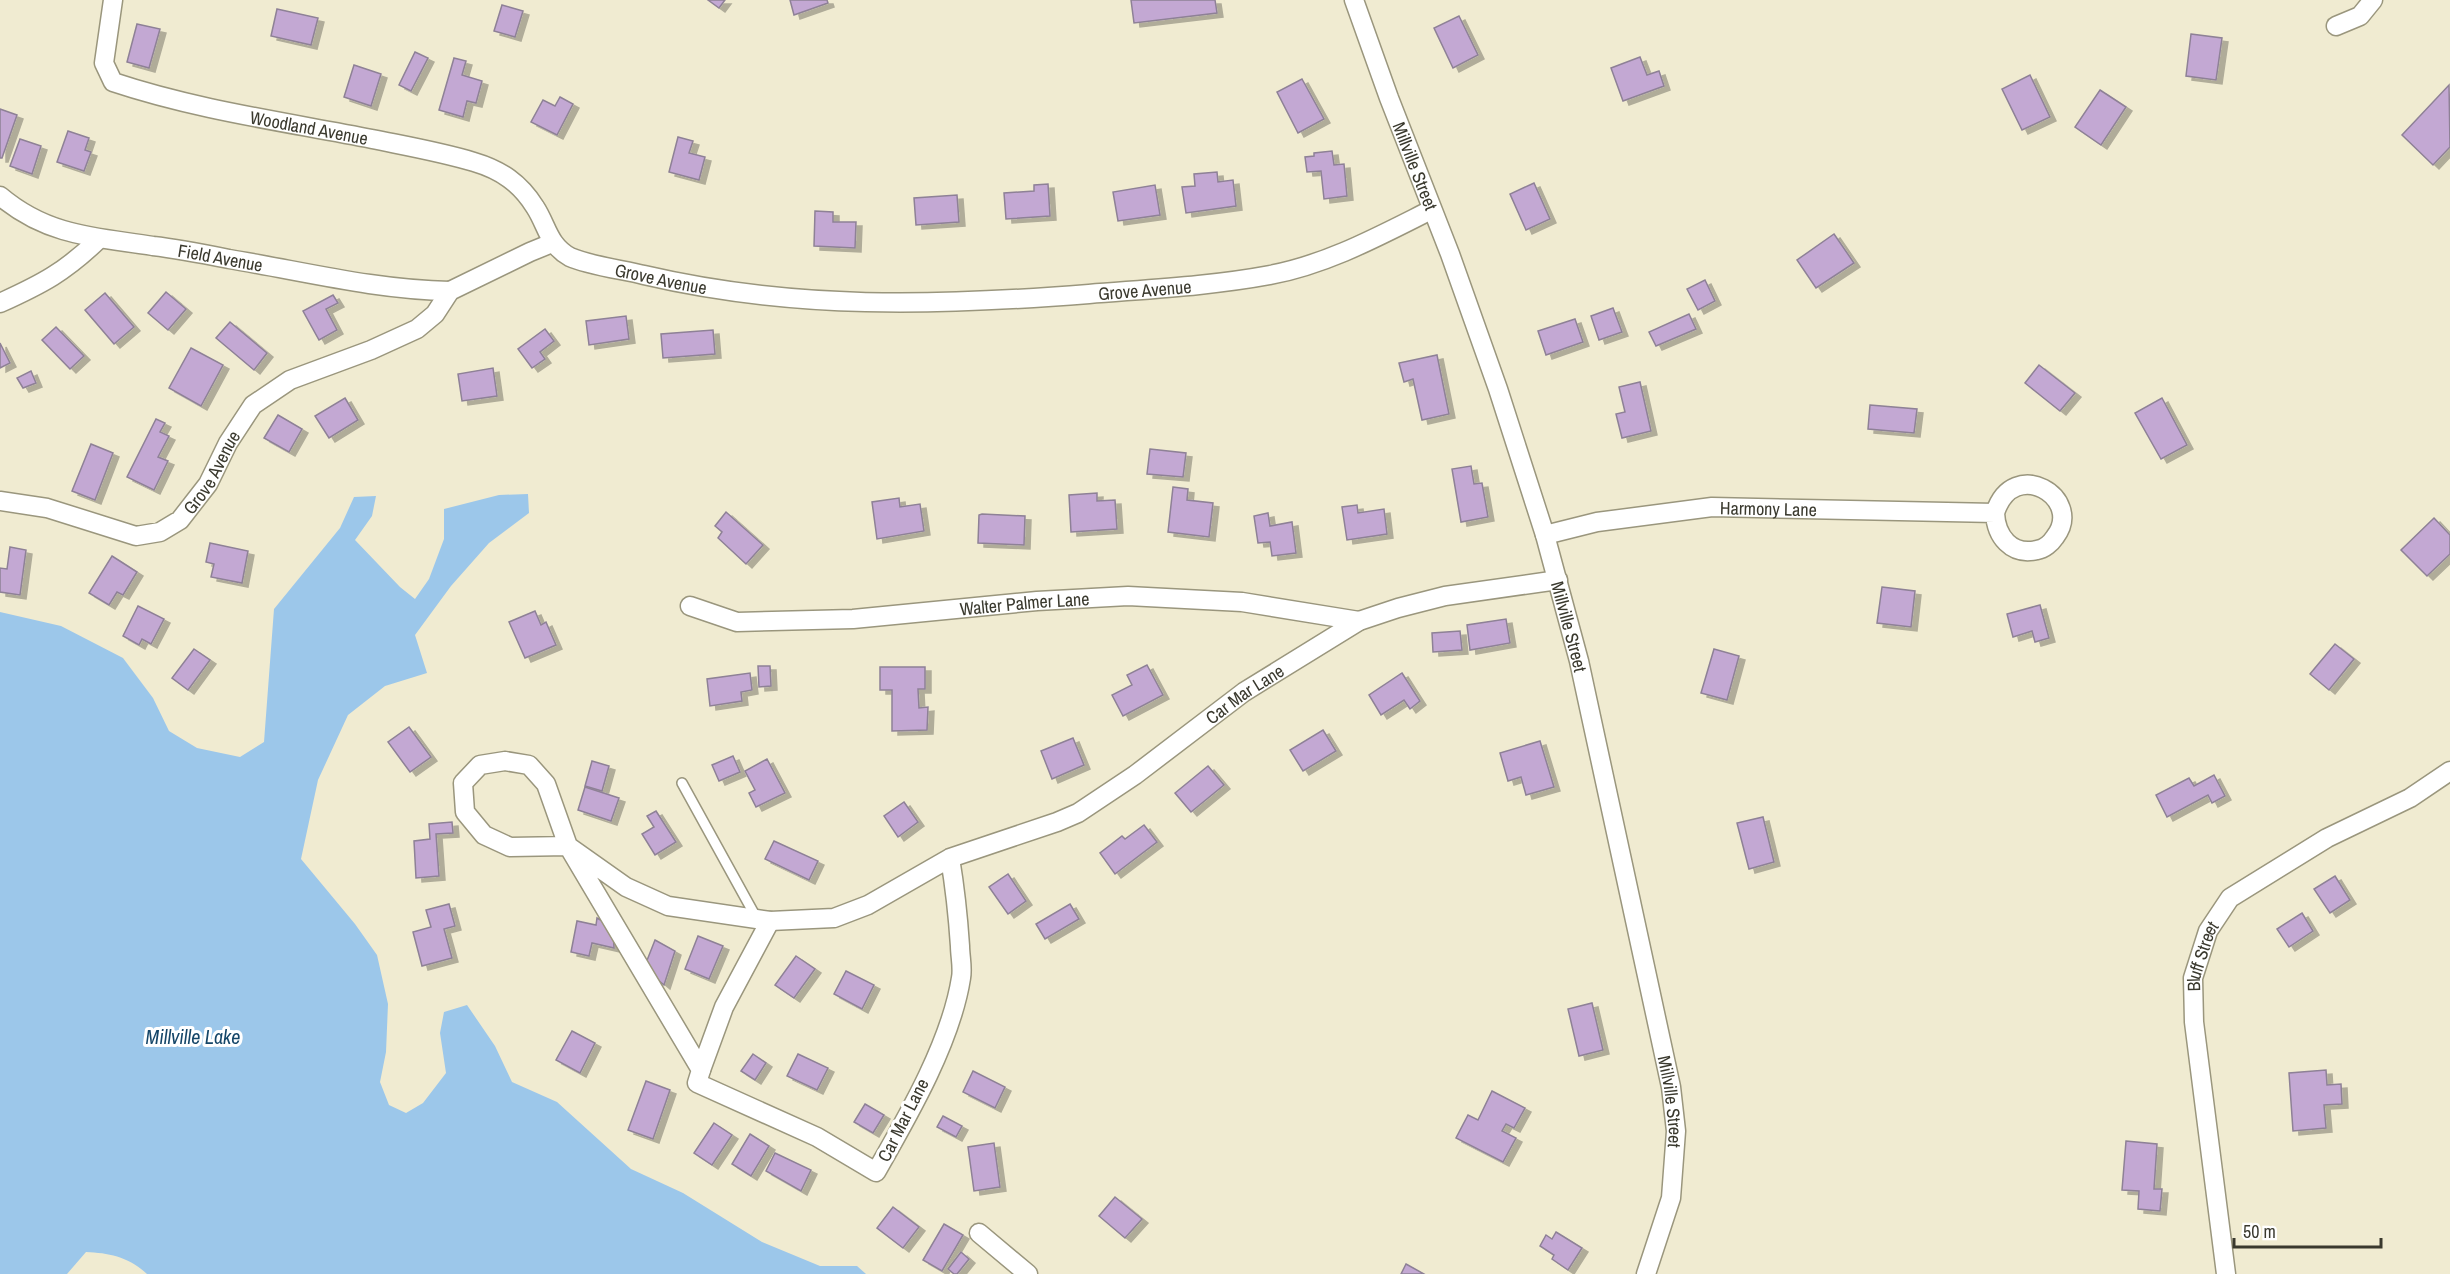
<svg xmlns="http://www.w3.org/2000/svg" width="2450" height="1274" viewBox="0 0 2450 1274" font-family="'Archivo Narrow',sans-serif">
  <defs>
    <filter id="shadow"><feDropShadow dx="6" dy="4" stdDeviation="0" flood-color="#0004"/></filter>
  </defs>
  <rect width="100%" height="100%" fill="#f0ebd1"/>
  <path fill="#9cc7ea" d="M528,494L529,513L489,543L451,586L415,635L427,673L385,686L348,715L318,780L301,859L355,924L377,955L388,1004L386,1052L380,1082L389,1105L406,1113L423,1103L446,1073L440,1033L444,1012L467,1005L495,1046L512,1082L557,1102L631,1169L683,1193L762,1242L820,1266H857L866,1274H147C129,1257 109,1253 86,1252L67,1274H0V612L61,626L123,658L153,698L169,731L197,748L240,757L264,742L274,609L340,528L354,497L376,496L372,516L355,540L400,587L415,599L429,579L444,539V509L499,495Z"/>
  <g fill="#c3a8d3" stroke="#8e8196" stroke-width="1.5" filter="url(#shadow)">
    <polygon points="708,0 725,0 719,8"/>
    <polygon points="790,0 827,0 828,3 794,15"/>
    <polygon points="1131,0 1215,0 1217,13 1134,23"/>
    <polygon points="502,5 523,11 515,37 494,31"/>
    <polygon points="277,9 318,18 311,45 271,36"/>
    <polygon points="1459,16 1478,55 1453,68 1434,28"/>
    <polygon points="137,24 160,29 149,68 127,62"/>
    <polygon points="2191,34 2222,38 2216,80 2186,76"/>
    <polygon points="415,52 428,58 411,91 399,85"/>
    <polygon points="1640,57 1647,75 1659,71 1664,86 1623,101 1611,68"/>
    <polygon points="454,58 466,61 462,75 482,81 476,103 467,101 463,117 439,110"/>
    <polygon points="354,65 381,74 371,106 344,97"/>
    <polygon points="2030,75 2050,117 2022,130 2002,89"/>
    <polygon points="1302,79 1324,119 1298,133 1277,92"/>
    <polygon points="2449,85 2450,147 2433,165 2402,135"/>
    <polygon points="2100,90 2126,107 2101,145 2075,127"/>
    <polygon points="560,97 573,104 557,135 531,122 543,100 555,106"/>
    <polygon points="0,109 17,115 2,158 0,158"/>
    <polygon points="68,131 89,138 85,150 91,152 84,171 57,162"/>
    <polygon points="678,137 693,141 689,153 705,157 699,180 669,172"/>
    <polygon points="20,139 41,146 32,174 10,166"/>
    <polygon points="1332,151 1334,165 1344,164 1347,196 1324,199 1321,171 1307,172 1305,157 1314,156 1314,153"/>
    <polygon points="1217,172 1218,182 1233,180 1236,206 1186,213 1182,187 1195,186 1194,174"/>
    <polygon points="1534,183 1550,219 1526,230 1510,194"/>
    <polygon points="1048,184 1050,216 1006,219 1004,193 1034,191 1034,185"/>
    <polygon points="1155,185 1160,215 1118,221 1113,192"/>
    <polygon points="957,195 959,222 916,225 914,198"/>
    <polygon points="815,211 833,212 833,222 856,222 855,248 814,246"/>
    <polygon points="1834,234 1854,263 1816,288 1797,260"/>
    <polygon points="1705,280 1715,301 1698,310 1687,289"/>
    <polygon points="166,292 186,309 168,330 148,313"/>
    <polygon points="105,293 134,327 114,344 85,310"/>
    <polygon points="333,295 338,303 326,309 337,330 319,340 303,311"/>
    <polygon points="1613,308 1622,332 1599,340 1591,316"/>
    <polygon points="1689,314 1696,329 1656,346 1649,332"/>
    <polygon points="626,316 629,339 589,345 586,321"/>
    <polygon points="1575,319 1583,342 1546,355 1538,331"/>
    <polygon points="230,322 267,353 254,370 216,338"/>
    <polygon points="56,327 84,356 70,369 42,340"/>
    <polygon points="545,329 554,341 540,352 545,359 532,368 518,349"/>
    <polygon points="713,330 715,354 663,358 661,334"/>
    <polygon points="0,343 10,363 0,368"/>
    <polygon points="191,348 223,365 201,406 169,388"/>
    <polygon points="1437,355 1449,414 1422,420 1413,379 1404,382 1399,363"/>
    <polygon points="2039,365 2075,393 2060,411 2025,383"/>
    <polygon points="493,368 497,396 462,401 458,374"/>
    <polygon points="31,371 36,383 23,388 17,378"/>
    <polygon points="1640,382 1651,431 1622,438 1616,414 1625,412 1619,387"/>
    <polygon points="345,398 358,420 329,438 315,416"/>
    <polygon points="2162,398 2187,445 2161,459 2135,413"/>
    <polygon points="1870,405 1917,409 1914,433 1868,429"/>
    <polygon points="278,415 302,429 289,452 264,438"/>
    <polygon points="156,419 165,423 160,432 169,436 158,457 168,461 154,490 127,477"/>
    <polygon points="91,444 113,453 95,500 72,491"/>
    <polygon points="1150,449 1186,453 1183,477 1147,474"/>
    <polygon points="1471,466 1474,484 1482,483 1488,517 1461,522 1452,469"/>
    <polygon points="1173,487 1188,489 1187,500 1213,503 1209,537 1168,532"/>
    <polygon points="1097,493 1097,501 1115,500 1117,529 1071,532 1069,495"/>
    <polygon points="899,498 900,507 920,504 924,531 877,539 872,502"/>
    <polygon points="1357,505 1358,513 1384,509 1387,534 1347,540 1342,507"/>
    <polygon points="726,512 763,545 746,564 718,538 722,532 715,526"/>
    <polygon points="1268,513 1270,526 1292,522 1296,553 1272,556 1270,542 1258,543 1254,516"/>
    <polygon points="982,514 1025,516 1024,545 978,543 979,515"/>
    <polygon points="2434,518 2450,535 2450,554 2427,576 2401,550"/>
    <polygon points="210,543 248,551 242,583 211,577 214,564 206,562"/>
    <polygon points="10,547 26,550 20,595 0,592 0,568 7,569"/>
    <polygon points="112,556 137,572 123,595 117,592 109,605 89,593"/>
    <polygon points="1882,587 1915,591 1911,627 1877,623"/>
    <polygon points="2040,605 2049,638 2035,642 2032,631 2013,637 2007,614"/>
    <polygon points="138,606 164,619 151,644 142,639 139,645 123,636"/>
    <polygon points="535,611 541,625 546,622 556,645 525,658 509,622"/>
    <polygon points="1506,619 1510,643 1470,650 1467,625"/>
    <polygon points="1460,631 1462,650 1433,652 1432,633"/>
    <polygon points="2335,644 2354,659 2329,690 2310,674"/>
    <polygon points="194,649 210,660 188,690 172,678"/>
    <polygon points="1714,649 1739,656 1727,700 1701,693"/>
    <polygon points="1147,665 1163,695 1123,716 1112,695 1132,685 1127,675"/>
    <polygon points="758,666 770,666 771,686 759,687"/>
    <polygon points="880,667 925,667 925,689 918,689 919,708 928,707 927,730 892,731 892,690 880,690"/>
    <polygon points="750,673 752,690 741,692 742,701 710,706 707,679"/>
    <polygon points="1402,673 1420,701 1410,709 1404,700 1381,715 1369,695"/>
    <polygon points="409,727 431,757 410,772 388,742"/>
    <polygon points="1323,730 1336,751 1303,771 1290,750"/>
    <polygon points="1073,738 1084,765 1052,779 1041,751"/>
    <polygon points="1540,741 1554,787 1526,795 1521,777 1508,781 1500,753"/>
    <polygon points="733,756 740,772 719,781 712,765"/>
    <polygon points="767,759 785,793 756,807 749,793 755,790 745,771"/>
    <polygon points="592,761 609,766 602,791 585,786"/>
    <polygon points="1208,766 1224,785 1191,812 1175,793"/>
    <polygon points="2214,775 2225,796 2212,803 2208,795 2167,817 2156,795 2189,778 2194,786"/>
    <polygon points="585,787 619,798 611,821 578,810"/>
    <polygon points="904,802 918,822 898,837 884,816"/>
    <polygon points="656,811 676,842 655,855 642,834 654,827 647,816"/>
    <polygon points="1763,817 1774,862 1749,869 1737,823"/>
    <polygon points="452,822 453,833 436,834 439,876 416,878 414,841 430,839 429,824"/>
    <polygon points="1144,825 1157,842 1115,874 1100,853 1122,836 1125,839"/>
    <polygon points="774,841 818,861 809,880 765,859"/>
    <polygon points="1008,874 1026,901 1008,914 989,887"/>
    <polygon points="2335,876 2350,900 2330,913 2314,889"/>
    <polygon points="449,904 455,926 444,929 452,958 422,966 413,932 431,927 426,910"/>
    <polygon points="1070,904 1079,919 1045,939 1036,924"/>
    <polygon points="2302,913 2313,931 2289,947 2277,929"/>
    <polygon points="597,918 613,927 614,948 592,943 589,956 571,952 577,921 596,925"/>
    <polygon points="698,936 723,946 709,979 685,969"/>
    <polygon points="655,940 675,951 664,985 644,968"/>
    <polygon points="796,956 815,969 794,998 775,985"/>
    <polygon points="846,971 874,985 862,1009 834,994"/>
    <polygon points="1592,1003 1603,1050 1579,1056 1568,1009"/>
    <polygon points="572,1031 595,1043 580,1073 556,1060"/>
    <polygon points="753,1054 766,1063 755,1080 741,1071"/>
    <polygon points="798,1054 828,1068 817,1090 787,1076"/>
    <polygon points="2326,1070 2327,1085 2341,1084 2342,1104 2324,1105 2326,1128 2293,1131 2289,1073"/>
    <polygon points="973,1071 1005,1087 995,1108 963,1092"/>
    <polygon points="646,1081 670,1090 653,1139 628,1130"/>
    <polygon points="1492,1091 1525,1108 1514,1128 1506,1124 1502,1131 1516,1138 1503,1162 1456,1138 1468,1115 1478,1120"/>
    <polygon points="865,1104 884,1115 873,1133 854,1122"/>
    <polygon points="943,1116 962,1126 956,1137 937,1127"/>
    <polygon points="714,1123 732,1135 712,1165 694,1153"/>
    <polygon points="750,1134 769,1146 751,1176 732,1164"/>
    <polygon points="2126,1141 2157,1144 2154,1189 2162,1189 2160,1211 2138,1209 2139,1191 2122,1190"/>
    <polygon points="994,1143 1000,1187 974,1191 968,1147"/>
    <polygon points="775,1153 811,1170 801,1191 766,1171"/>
    <polygon points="1115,1197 1142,1219 1125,1238 1099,1216"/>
    <polygon points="893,1207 919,1227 903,1248 877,1228"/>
    <polygon points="944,1224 963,1235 942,1271 923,1260"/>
    <polygon points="1556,1232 1582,1248 1568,1270 1552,1259 1554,1255 1540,1246 1546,1235 1552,1239"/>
    <polygon points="961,1252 969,1259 957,1274 954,1274 948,1269"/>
    <polygon points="1406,1264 1424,1274 1401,1274"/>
  </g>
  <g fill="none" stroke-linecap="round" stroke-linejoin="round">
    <defs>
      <polyline id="service" points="682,783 757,919"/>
      <g id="minor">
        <path id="s1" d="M113,0L104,63L113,82C197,110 286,122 372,139C406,146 441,152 474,162C501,170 520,183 535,207C547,225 548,245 570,257C587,265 624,270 644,275C794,310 937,306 1089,294C1149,289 1211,286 1270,275C1328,264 1379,236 1431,210"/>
        <path id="s2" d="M1354,0L1389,98L1450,254L1498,389L1545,535L1579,661L1671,1087L1676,1131L1671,1198L1646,1274"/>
        <polyline points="2336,26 2360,16 2373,0"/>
        <path id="s3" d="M0,196C19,212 39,223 63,230C93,239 123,241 153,246C179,249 204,254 229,259C302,271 376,290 450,291"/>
        <path d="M0,303C42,284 65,272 99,239"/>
        <path id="s4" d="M0,501L47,508L136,536L160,532L180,520L208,484L228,443L253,405L290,380L371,350L417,329L435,314L450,291L530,252L552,243"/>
        <path id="s5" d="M1545,535L1597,522L1712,507L1995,513C1996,536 2011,556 2037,550C2044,549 2051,543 2055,537C2085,498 2013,455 1995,513"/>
        <path id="s6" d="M690,606L737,622L853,619L1037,601L1128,596L1242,602L1359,621"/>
        <path id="s7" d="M950,858C955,888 958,916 960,946C960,956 963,968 961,978C951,1042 908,1116 876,1172L817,1137L697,1083L701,1070L568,846L546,784L529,765L505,761L480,765L463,783L465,812L484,835L510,847L568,846L626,887L668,906L770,921L834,918L868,905L950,858L1057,822L1078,813L1135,775L1244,692L1359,621L1398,608L1445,596L1558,580"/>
        <polyline points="701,1070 724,1007 770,921"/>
        <polyline points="979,1233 1028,1274"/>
        <path id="s8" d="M2226,1274L2194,1022L2193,978L2208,931L2230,898L2327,838L2410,798L2450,771"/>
      </g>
    </defs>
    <use href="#service" stroke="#9a967d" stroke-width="12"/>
    <use href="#minor" stroke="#9a967d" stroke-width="21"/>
    <use href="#service" stroke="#fff" stroke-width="9"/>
    <use href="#minor" stroke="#fff" stroke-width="18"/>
  </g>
  <g text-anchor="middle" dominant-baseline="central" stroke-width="6" stroke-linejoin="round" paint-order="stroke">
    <g font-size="18" fill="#3a392e" stroke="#fff">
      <text stroke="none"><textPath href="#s1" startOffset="286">Woodland Avenue</textPath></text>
      <text stroke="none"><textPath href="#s2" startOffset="177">Millville Street</textPath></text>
      <text stroke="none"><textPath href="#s3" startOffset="232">Field Avenue</textPath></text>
      <text stroke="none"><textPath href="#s1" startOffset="688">Grove Avenue</textPath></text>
      <text stroke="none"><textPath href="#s1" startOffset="1174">Grove Avenue</textPath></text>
      <text stroke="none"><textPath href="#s4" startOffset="246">Grove Avenue</textPath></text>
      <text stroke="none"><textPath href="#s5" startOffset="226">Harmony Lane</textPath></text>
      <text stroke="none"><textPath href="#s6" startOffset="338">Walter Palmer Lane</textPath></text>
      <text stroke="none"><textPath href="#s2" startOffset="663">Millville Street</textPath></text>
      <text stroke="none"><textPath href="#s7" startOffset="1875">Car Mar Lane</textPath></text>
      <text stroke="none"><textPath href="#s8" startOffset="321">Bluff Street</textPath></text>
      <text stroke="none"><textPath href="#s2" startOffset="1149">Millville Street</textPath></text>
      <text transform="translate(903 1120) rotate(-63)">Car Mar Lane</text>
    </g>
    <g font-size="20" font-style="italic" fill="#154668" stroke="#fff">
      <text x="193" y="1036">Millville Lake</text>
    </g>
  </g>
  <path d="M2234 1238v9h147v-9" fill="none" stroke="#3a392e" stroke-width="3"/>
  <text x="2243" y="1238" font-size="18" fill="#3a392e" stroke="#ffffff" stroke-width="4.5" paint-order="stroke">50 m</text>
</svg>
